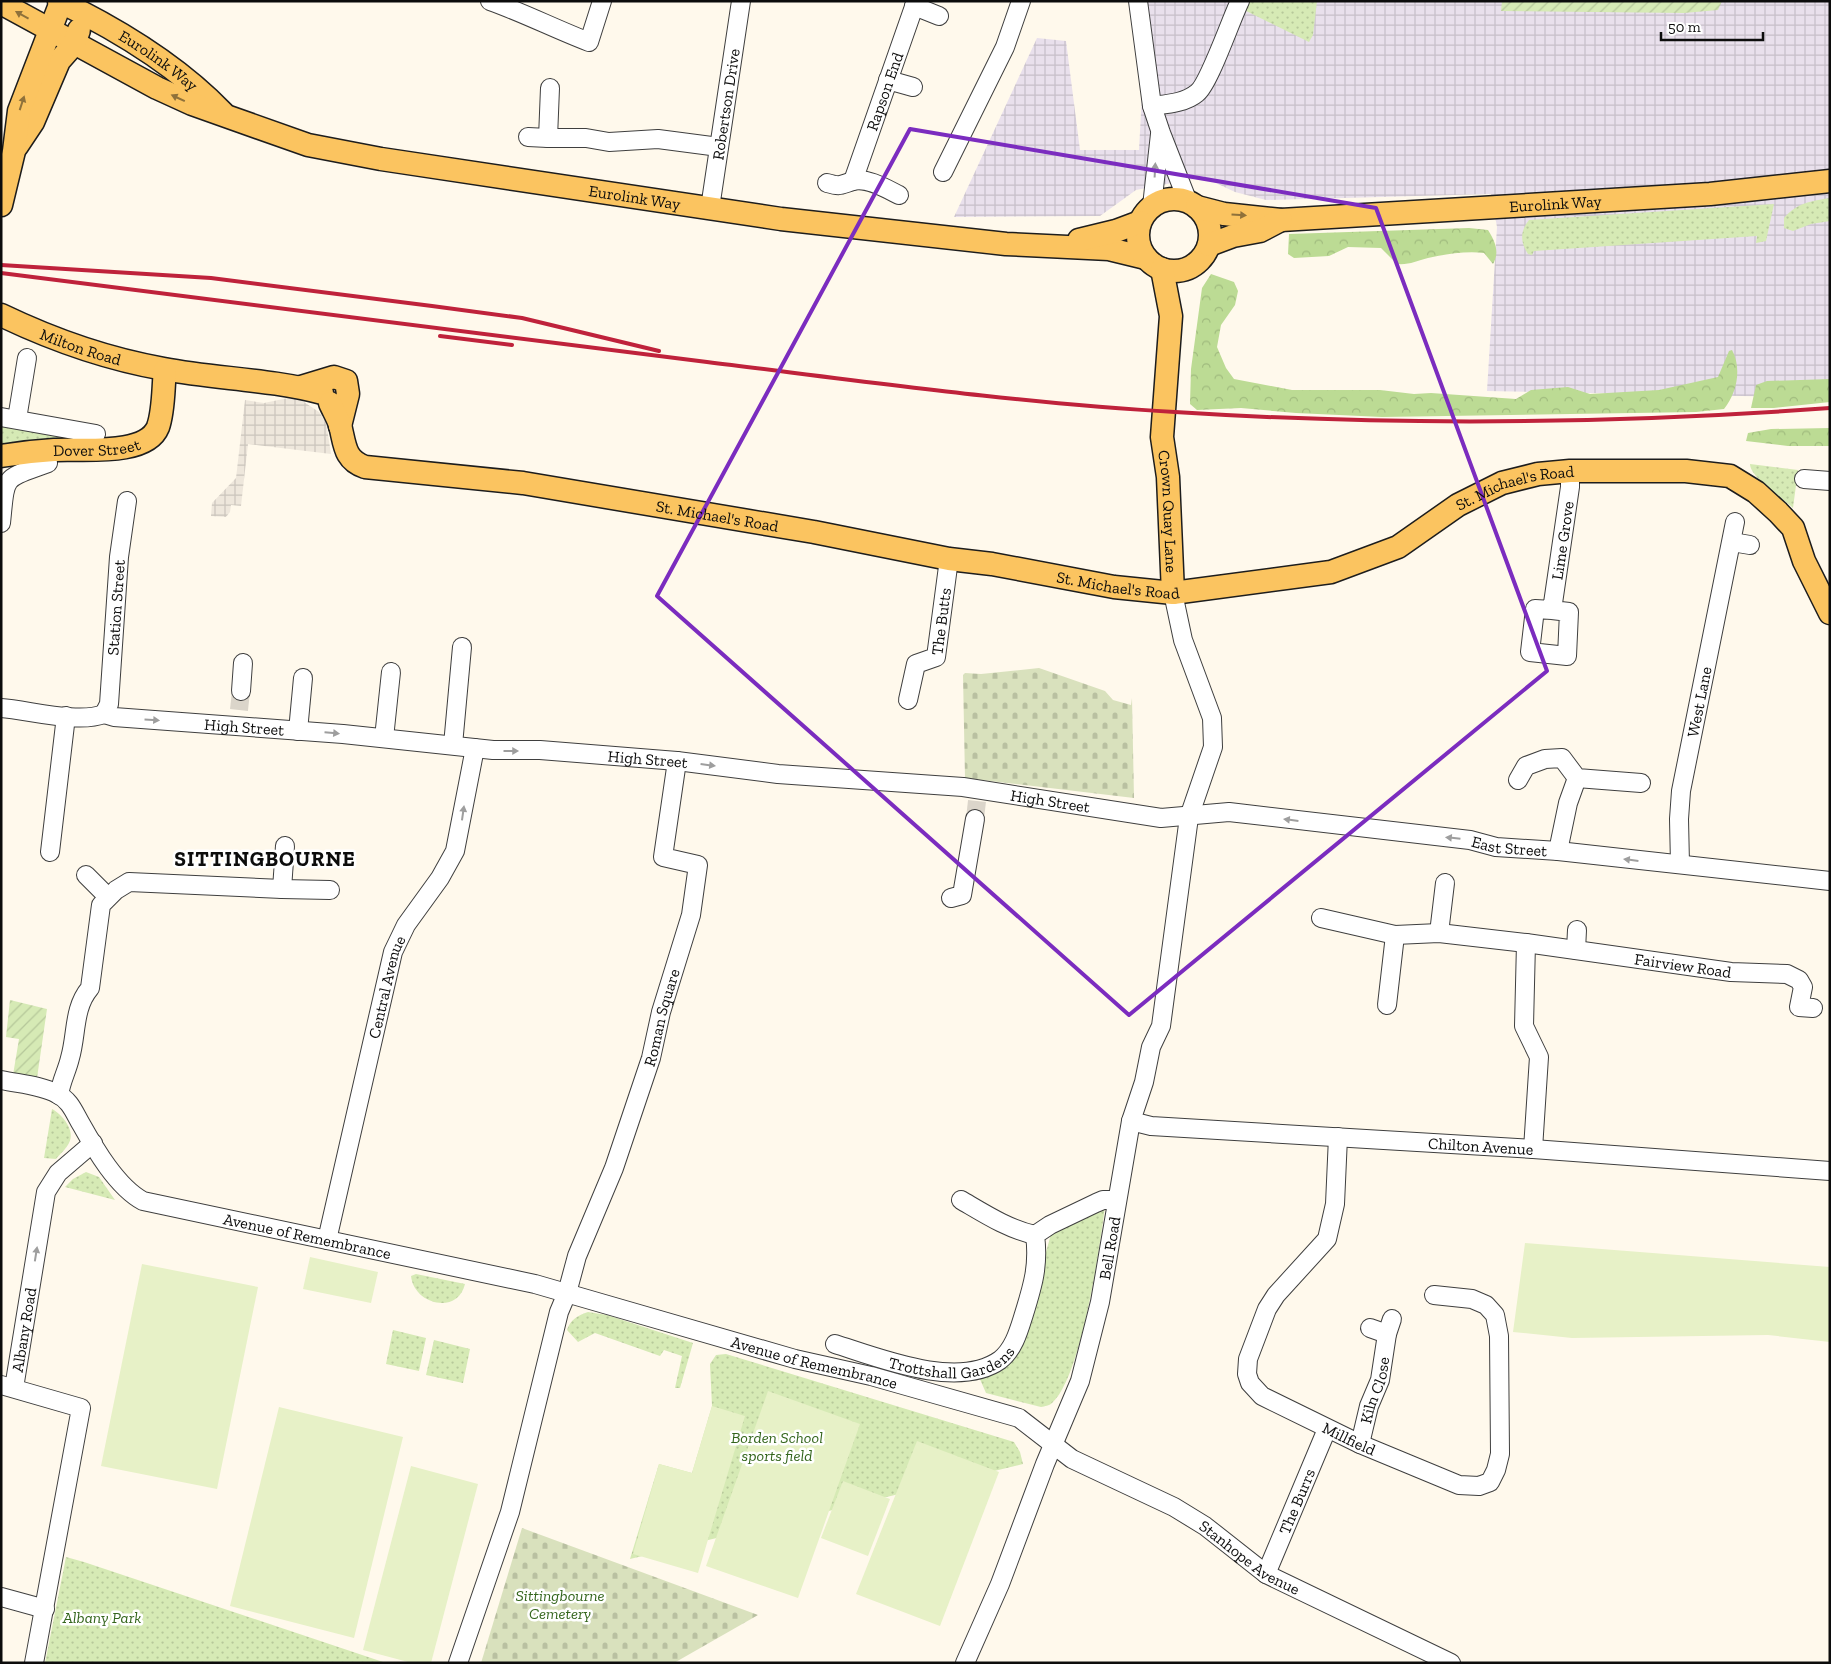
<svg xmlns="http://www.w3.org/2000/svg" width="1831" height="1664" viewBox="0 0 1831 1664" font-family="'Zilla Slab',serif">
  <defs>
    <pattern id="industrial-grid" width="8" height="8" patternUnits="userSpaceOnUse" patternTransform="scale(1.25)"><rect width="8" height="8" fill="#e9e0ec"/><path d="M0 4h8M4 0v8" fill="none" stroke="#c7bfc9"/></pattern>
    <pattern id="grass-dots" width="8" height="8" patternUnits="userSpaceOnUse" patternTransform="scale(1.25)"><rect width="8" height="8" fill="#d6eab5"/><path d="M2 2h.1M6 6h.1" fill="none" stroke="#b6c89a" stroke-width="1.8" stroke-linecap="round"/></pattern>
    <pattern id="forest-crowns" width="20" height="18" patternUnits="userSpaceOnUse" patternTransform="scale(1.25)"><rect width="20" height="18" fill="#bcdb94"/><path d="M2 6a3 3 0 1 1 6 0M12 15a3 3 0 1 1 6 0" fill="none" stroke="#a0bb7e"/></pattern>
    <pattern id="cemetery-stones" width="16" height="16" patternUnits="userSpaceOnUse" patternTransform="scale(1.25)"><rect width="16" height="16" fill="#d9e1bd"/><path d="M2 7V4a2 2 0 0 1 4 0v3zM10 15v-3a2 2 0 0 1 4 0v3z" fill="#b9c0a1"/></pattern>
    <pattern id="garden-furrows" width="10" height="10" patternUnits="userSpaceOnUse" patternTransform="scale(1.25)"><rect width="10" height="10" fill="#d6eab5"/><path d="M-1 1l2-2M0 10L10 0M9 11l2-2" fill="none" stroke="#b6c89a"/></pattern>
    <pattern id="plaza-grid" width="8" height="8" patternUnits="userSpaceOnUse" patternTransform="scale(1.25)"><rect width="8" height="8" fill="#eee7dc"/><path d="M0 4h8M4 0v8" fill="none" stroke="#cbc5bc"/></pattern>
  </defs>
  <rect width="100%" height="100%" fill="#fff9ec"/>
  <polygon fill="url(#industrial-grid)" points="1147,1 1830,1 1830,393 1789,397 1487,391 1497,227 1491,194 1266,200 1235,192 1203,177 1136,190 1100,216 954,217 1037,38 1066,41 1080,150 1139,150"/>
  <g fill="url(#grass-dots)">
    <polygon points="1246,1 1317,1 1313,35 1309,42 1242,9"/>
    <path d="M1830,198V221L1811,224L1793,231L1784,228V218C1797,203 1811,201 1830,198Z"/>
    <path d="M1774,204L1766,241L1756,243L1757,236L1534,251L1532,255L1528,254C1520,242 1520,231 1529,220Z"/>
    <polygon points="1,422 77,437 27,442 1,448"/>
    <path d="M1750,464L1798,470L1793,508C1782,498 1750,477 1750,464Z"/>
    <path d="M52,1109C62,1114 76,1131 69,1143C66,1149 60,1154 56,1159L44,1158Z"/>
    <polygon points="86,1172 99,1177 115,1200 65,1187 73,1179"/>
    <path d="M1105,1206C1100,1247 1081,1378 1052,1403C1049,1406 1045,1406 1041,1407L986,1393L979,1377L1000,1363L1043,1263L1051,1234Z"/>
    <path d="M416,1274L465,1284C458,1315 414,1305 411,1276Z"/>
    <path d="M588,1312L607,1315L693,1343L680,1388H675L682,1356L664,1350L660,1356L595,1333L578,1342L567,1330C570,1320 578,1315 588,1312Z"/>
    <polygon points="393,1330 426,1338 419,1371 386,1364"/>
    <polygon points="434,1340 470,1349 463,1383 426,1375"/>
    <polygon points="726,1354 1014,1442 1020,1452 1023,1464 630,1559 659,1464 692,1473 712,1406 710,1364 716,1355"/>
    <polygon points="66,1557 84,1562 386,1663 45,1663"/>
  </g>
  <g fill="url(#forest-crowns)">
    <path d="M1469,228L1488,230C1495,241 1500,252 1493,264L1484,253C1466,251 1446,254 1428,258C1417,261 1409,265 1397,264L1381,248L1348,247L1329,256L1294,258L1288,254L1289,234Z"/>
    <path d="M1211,274L1234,282L1238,291L1235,305L1221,325L1217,347L1226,368L1234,379L1292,390H1380L1414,394L1431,393L1516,399L1531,390L1568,387L1590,394L1659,390L1718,377L1729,351L1732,350C1742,368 1737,393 1724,409L1696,412L1382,417L1296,413L1241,408L1197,410L1190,404L1191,369L1202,288Z"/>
    <polygon points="1830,379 1830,402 1774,408 1751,408 1756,385 1767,381"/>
    <polygon points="1830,428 1830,446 1788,446 1746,441 1748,433 1771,429"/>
  </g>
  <g fill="url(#cemetery-stones)">
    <polygon points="1039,668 1105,691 1113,700 1131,705 1132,698 1134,798 965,778 963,675 965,673 981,674"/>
    <polygon points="522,1528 758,1615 674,1663 481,1663"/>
  </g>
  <g fill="url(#garden-furrows)">
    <polygon points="1502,1 1722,1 1718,10 1684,13 1501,11"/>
    <polygon points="10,1000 47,1009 37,1078 13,1075 19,1039 6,1037"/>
  </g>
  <g fill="#e7f1c7">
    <polygon points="1525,1243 1830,1267 1830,1342 1768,1335 1572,1338 1513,1332"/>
    <polygon points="310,1257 378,1272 371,1303 303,1289"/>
    <polygon points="142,1264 258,1287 217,1489 101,1466"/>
    <polygon points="768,1391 860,1424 798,1598 706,1566"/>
    <polygon points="712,1406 745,1416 698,1573 633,1554 659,1464 692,1473"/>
    <polygon points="279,1407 403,1437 354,1638 230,1606"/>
    <polygon points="917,1441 999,1472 940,1626 856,1594"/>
    <polygon points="411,1466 478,1484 431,1663 412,1663 363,1650"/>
    <polygon points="843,1481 890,1499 868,1556 821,1538"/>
  </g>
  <polygon fill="url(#plaza-grid)" points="288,398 301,400 319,412 326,422 331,454 248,444 241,506 231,505 230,512 226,517 211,516 212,503 236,478 245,400 264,403"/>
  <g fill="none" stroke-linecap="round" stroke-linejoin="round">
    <g stroke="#dbd5ca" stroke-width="18" stroke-dasharray="18 9" stroke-linecap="butt">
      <polyline points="239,710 241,691"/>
      <polyline points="975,819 977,801"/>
    </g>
    <defs>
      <g id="minor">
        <path d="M490,1C524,13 555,29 589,42L602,1"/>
        <polyline points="1138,1 1152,106 1161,133 1188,202"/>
        <polyline points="914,6 939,16"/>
        <polyline points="888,80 913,87"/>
        <polyline points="550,88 548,138 586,138 609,142 658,139 719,147"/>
        <path d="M1152,106C1167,104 1185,103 1197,93C1209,84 1231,19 1240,1"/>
        <polyline points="528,137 548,138"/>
        <polyline points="943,172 1005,47 1021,1"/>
        <path id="s1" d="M853,181L916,1"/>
        <path d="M827,183C841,187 840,185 853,181C867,177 887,189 899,195"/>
        <polyline points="1152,206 1160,134"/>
        <path id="s2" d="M710,208L741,1"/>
        <polyline points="1,417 96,434"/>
        <polyline points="17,419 27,358"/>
        <polyline points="1804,479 1830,481"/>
        <path d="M1,523C6,474 2,480 48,463"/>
        <polyline points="1732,542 1750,545"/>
        <path id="s3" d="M1552,610L1569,612L1567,656L1530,652L1535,609L1552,610L1570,487V471"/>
        <polyline points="241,691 243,663"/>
        <path id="s4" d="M908,700L916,664L936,657L949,559"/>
        <path d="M1,708C29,710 78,724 104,714"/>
        <path id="s5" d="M104,714L114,717L343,734L493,750H540L677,761L778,774L963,787L1161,818L1229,812L1470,840L1496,847L1558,851L1830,881"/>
        <path id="s6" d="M104,714L109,704L119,557L127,501"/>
        <polyline points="298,731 303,678"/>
        <polyline points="384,738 391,672"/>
        <polyline points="453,745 462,647"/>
        <polyline points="1518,780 1526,766 1545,759 1562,758 1577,778 1641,783"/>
        <polyline points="1558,851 1568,803 1577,778"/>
        <polyline points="50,852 66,716"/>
        <path id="s7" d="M1680,864L1679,819L1681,791L1735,522"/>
        <polyline points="86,875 108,897"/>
        <polyline points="282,889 285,846"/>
        <polyline points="951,898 962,895 975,819"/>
        <path id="s8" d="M1321,918L1395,935L1439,933L1526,943L1731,972L1787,974L1799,980L1803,987L1799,1007L1813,1008"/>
        <polyline points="1439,933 1445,883"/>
        <polyline points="1526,943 1524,1026 1539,1057 1533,1149"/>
        <polyline points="1576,950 1577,930"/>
        <polyline points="1387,1005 1395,935"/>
        <path id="s9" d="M1,1080C19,1084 41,1085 57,1094C70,1100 74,1112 81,1124C95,1149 117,1187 143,1201L535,1284L795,1359L871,1376L1019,1418L1072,1459L1174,1507L1205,1526L1266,1574L1451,1663"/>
        <path d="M59,1095C61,1081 67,1071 70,1058C77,1034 73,1008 90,988L101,905L116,890L129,882L282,889L330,890"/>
        <path id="s10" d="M1131,1121L1151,1126L1533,1149L1830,1171"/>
        <path id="s11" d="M1338,1137L1335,1204L1327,1239L1276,1295L1267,1309L1248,1359L1247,1374L1250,1383L1262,1396L1360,1444L1459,1485L1479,1486L1490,1482L1496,1470L1500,1454L1499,1336L1495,1315L1486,1305L1472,1299L1434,1295"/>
        <path d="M961,1200C985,1214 1008,1229 1035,1235"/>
        <path id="s12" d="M327,1240L393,952L406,925L440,878L455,851L475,748"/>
        <polyline points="1370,1328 1387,1334"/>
        <path id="s13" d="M835,1344C879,1358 958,1390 1000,1360C1014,1349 1019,1330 1024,1314C1033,1285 1039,1265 1035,1235L1050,1225L1096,1203L1103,1200H1116"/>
        <polyline points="1,1385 81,1408 34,1663"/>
        <path id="s14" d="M14,1388L46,1192L58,1173L93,1143"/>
        <path id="s15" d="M1360,1444L1369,1406L1380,1380L1387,1334L1392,1319"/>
        <path id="s16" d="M1266,1574L1327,1429"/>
        <polyline points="1,1597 45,1609"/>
        <path id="s17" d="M458,1663L510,1512L559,1312L567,1293L577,1256L614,1168L651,1058L661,1012L691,915L698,865L663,857L677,761"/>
        <path id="s18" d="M965,1663L1000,1584L1045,1464L1080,1381L1100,1302L1131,1121L1144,1082L1151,1047L1161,1026L1189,817L1213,747L1212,718L1183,640L1173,593"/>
      </g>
      <g id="major">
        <path id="s19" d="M59,1C119,30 177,65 223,113"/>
        <path id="s20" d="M1,3L157,88L192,104L308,145L381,159L781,219L1006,244L1109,249L1146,258"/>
        <polyline points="17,146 33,122 59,61 74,44 79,30"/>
        <circle cx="1174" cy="235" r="36"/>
        <polyline points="1,205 14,151 19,111 61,2"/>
        <path id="s21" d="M1197,207L1224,214L1281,220L1710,194L1830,181"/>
        <polyline points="1079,240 1116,231 1140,222"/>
        <polyline points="1209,245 1233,236 1260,231 1281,220"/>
        <path id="s22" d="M1162,269L1171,316L1162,437L1168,477L1173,593"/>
        <path id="s23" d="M1,315C53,340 107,359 164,369C216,379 270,379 322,393"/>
        <polyline points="301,387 334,377 346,381 348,394 340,426"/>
        <path id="s24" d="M330,403C333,410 338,418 340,425C345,444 344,460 365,467L523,483L814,532L949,559L992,564L1114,587L1173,593L1331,572L1398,547L1458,505L1502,483L1538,474L1570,471H1686L1730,476L1756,492L1778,512L1793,528L1804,561L1830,613"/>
        <path id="s25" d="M1,456C19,453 37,451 54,450C80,448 146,457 158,427C164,410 163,388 165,370"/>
      </g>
    </defs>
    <use href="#minor" stroke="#3f3f3f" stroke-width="20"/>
    <use href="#major" stroke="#1d1d1d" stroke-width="25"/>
    <use href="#minor" stroke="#fff" stroke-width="18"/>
    <use href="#major" stroke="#fbc460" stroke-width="22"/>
    <g stroke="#bf223b" stroke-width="4">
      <polyline points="1,265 211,278 432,306 522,318 659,351"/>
      <path d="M1,273C236,303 471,334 707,362C862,381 1018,403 1175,412C1392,426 1612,424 1830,408"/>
      <polyline points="440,336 512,345"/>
    </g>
  </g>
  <defs><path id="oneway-solid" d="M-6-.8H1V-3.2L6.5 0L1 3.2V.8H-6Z" transform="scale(1.25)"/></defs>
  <g fill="#8f713a">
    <use href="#oneway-solid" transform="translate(22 15) rotate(-151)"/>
    <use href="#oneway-solid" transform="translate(178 98) rotate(-155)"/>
    <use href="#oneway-solid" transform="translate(22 103) rotate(-72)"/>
    <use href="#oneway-solid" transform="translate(1239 215) rotate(4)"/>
  </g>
  <g fill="#9e9e9e">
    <use href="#oneway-solid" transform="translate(1155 170) rotate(-87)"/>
    <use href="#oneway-solid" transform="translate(152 720) rotate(4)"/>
    <use href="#oneway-solid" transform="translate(332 733) rotate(5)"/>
    <use href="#oneway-solid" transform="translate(511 751)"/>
    <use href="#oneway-solid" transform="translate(708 765) rotate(7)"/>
    <use href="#oneway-solid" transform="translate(463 813) rotate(-82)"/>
    <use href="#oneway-solid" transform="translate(1291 820) rotate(-173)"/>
    <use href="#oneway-solid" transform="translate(1453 838) rotate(-174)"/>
    <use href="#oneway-solid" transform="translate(1631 860) rotate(-173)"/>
    <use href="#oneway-solid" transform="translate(36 1254) rotate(-81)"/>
  </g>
  <path fill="none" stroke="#7b2cbf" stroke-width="4" stroke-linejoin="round" d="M910,129L1376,208L1547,671L1129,1015L657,596Z"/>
  <g text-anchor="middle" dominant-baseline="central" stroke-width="5" stroke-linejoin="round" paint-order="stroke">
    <g font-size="16" fill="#0c0c0c" stroke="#fff">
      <text stroke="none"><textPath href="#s19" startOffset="116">Eurolink Way</textPath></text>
      <text stroke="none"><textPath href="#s1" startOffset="95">Rapson End</textPath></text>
      <text stroke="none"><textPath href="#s2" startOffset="105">Robertson Drive</textPath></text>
      <text stroke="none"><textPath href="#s20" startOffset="670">Eurolink Way</textPath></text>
      <text stroke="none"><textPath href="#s21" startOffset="360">Eurolink Way</textPath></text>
      <text stroke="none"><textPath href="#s23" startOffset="86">Milton Road</textPath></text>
      <text stroke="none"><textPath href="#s25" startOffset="96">Dover Street</textPath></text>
      <text stroke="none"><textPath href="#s24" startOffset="1259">St. Michael's Road</textPath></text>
      <text stroke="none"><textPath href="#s22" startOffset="244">Crown Quay Lane</textPath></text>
      <text stroke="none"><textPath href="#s24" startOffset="432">St. Michael's Road</textPath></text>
      <text stroke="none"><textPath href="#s3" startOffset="229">Lime Grove</textPath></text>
      <text stroke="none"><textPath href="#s24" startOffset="839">St. Michael's Road</textPath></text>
      <text stroke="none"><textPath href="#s6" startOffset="108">Station Street</textPath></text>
      <text stroke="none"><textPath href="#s4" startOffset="94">The Butts</textPath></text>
      <text stroke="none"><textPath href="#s7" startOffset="164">West Lane</textPath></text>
      <text stroke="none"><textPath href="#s5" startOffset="141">High Street</textPath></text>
      <text stroke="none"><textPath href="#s5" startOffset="546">High Street</textPath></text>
      <text stroke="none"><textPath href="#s5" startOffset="951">High Street</textPath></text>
      <text stroke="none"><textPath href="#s5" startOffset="1414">East Street</textPath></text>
      <text stroke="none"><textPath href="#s8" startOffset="366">Fairview Road</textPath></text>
      <text stroke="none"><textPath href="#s12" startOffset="260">Central Avenue</textPath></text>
      <text stroke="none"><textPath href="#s17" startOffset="678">Roman Square</textPath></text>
      <text stroke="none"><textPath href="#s10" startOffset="351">Chilton Avenue</textPath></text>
      <text stroke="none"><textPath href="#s9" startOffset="365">Avenue of Remembrance</textPath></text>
      <text stroke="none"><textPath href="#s18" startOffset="441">Bell Road</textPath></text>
      <text stroke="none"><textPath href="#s14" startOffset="59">Albany Road</textPath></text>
      <text stroke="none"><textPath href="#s13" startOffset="122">Trottshall Gardens</textPath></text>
      <text stroke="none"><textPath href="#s9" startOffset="888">Avenue of Remembrance</textPath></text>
      <text stroke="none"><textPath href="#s15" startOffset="56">Kiln Close</textPath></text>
      <text stroke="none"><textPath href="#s11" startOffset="388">Millfield</textPath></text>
      <text stroke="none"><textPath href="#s16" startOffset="79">The Burrs</textPath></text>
      <text stroke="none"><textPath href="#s9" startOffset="1371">Stanhope Avenue</textPath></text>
    </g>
    <g font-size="16" font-style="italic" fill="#33651c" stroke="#fff">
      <text x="777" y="1437">Borden School<tspan x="777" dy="18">sports field</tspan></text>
      <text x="560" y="1595">Sittingbourne<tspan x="560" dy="18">Cemetery</tspan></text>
      <text x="102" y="1617">Albany Park</text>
    </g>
    <g font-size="21" font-weight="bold" letter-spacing="1" fill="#0c0c0c" stroke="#fff">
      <text x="265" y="858">SITTINGBOURNE</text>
    </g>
  </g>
  <rect width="1831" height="1664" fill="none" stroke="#0c0c0c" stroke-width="5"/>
  <path d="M1661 32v8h102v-8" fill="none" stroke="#0c0c0c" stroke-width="2.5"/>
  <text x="1668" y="32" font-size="15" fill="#0c0c0c" stroke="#ffffff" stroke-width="4" paint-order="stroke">50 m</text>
</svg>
